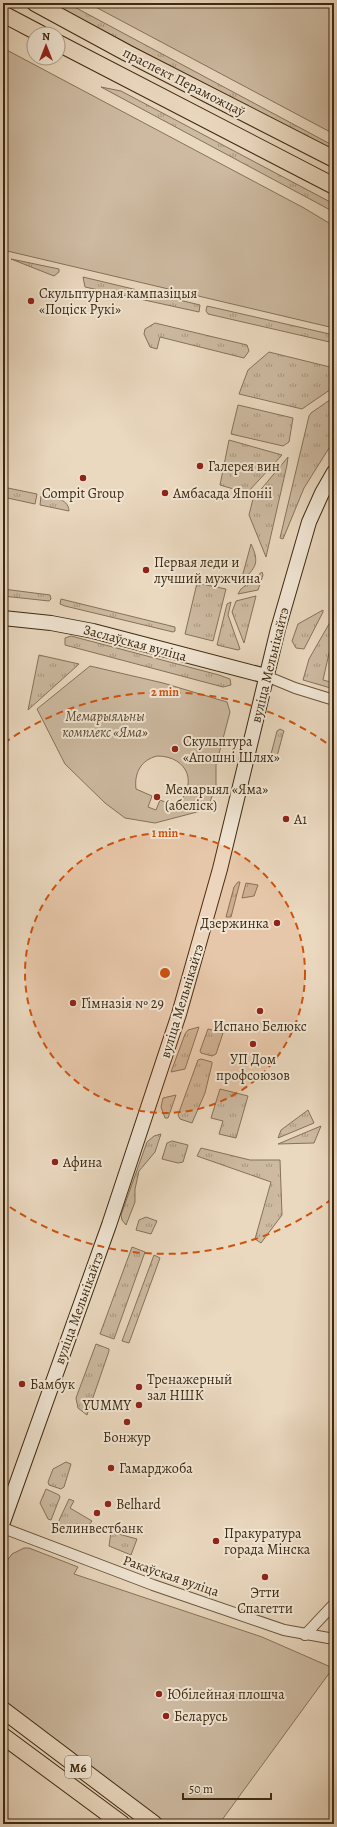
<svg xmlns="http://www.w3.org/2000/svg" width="337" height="1827" viewBox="0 0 337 1827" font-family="Alegreya,serif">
  <defs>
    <pattern id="grass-tufts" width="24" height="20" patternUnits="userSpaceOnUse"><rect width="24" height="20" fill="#cdbaa1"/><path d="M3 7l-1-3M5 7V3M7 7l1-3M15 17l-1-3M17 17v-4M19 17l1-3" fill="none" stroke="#a89782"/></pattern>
  </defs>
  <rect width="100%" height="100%" fill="#ead8bf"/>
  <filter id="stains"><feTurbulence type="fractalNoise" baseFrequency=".005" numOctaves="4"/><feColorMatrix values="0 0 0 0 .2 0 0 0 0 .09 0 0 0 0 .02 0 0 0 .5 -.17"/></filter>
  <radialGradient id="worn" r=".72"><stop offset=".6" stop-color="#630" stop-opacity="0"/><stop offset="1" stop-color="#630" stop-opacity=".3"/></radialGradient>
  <g fill="url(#grass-tufts)" stroke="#867258">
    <polygon points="51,3 67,3 334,146 334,153"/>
    <polygon points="101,87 121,91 334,204 334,212"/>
    <polygon points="11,259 59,269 59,272 54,276"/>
    <polygon points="83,277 200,305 199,312 85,287"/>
    <polygon points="207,306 334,335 334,343 208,314 206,311"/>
    <polygon points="155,323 247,345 249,351 244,358 160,337 157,349 150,347 144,334 145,329"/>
    <polygon points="269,352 334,368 334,387 302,409 239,394 248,370"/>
    <polygon points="334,397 334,440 304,488 283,539 280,538 309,416 311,413"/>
    <polygon points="238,405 293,418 289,442 283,446 231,434"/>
    <polygon points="229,440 282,455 247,493 220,485"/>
    <polygon points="288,457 287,465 266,557 249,515 253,499"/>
    <polygon points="3,487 37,494 35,504 3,497"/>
    <path d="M41,496C52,498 68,497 69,511L40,505Z"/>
    <path d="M251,544C260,563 256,568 241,581Z"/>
    <polygon points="262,572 263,575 258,590 238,594 241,589"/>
    <polygon points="197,583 226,589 213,641 185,634"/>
    <polygon points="3,589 50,595 51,599 49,601 3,596"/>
    <polygon points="256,596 244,643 232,612 236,601"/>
    <polygon points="61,599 175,627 175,631 173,632 65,606 60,604"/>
    <polygon points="231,602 228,615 240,649 238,650 217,645 227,604"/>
    <polygon points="323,610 323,612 304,649 296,648 292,641 298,624"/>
    <polygon points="334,611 334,631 323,680 334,683 334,689 303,680 309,659 333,617"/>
    <polygon points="71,636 219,675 230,679 231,685 223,687 65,645 65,638"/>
    <polygon points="39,655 79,664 28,710"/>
    <polygon points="280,729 284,731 283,734 276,760 273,763 270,758 277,731"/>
    <polygon points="238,882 240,882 231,917 226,917 234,887"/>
    <polygon points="246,883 258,885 254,896 242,898"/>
    <polygon points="199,1027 185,1069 171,1072 185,1034 188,1030"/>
    <polygon points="208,1029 223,1033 216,1054 212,1056 201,1053 200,1051"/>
    <polygon points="201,1059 212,1062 212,1064 205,1093 192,1123 180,1119 178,1115 198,1060"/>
    <polygon points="220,1089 248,1096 236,1138 219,1134 223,1121 211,1118"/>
    <polygon points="176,1095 168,1118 165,1118 161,1107 163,1098"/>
    <polygon points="308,1110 314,1123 278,1138 281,1130"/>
    <polygon points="321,1126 314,1143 278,1144"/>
    <polygon points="161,1134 155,1152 139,1171 135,1189 135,1202 126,1225 122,1220 121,1215 147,1142 154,1136"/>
    <polygon points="172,1141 188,1145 183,1162 178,1163 162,1159 167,1143"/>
    <polygon points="201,1148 250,1160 280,1160 282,1215 261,1243 255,1239 271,1182 197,1156"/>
    <polygon points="146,1217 157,1221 151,1234 136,1230 139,1220"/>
    <polygon points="132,1247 145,1252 114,1339 100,1334"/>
    <polygon points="154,1255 160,1258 129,1343 122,1341"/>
    <polygon points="96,1344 109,1349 109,1351 87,1415 78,1408 76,1398"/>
    <polygon points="66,1462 71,1464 64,1487 61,1489 49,1485 48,1482 53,1469"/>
    <polygon points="46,1489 59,1495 60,1497 51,1520 48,1519 40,1503"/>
    <polygon points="69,1499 74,1501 70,1508 92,1521 81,1535 57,1525"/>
    <polygon points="111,1532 137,1539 131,1555 109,1546"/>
  </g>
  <g fill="#cdbaa1" stroke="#867258" fill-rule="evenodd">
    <polygon points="88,3 334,3 334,134"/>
    <polygon points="3,48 304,208 334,226 334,328 3,250"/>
    <path d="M90,666L163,683L227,702L230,712L216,765V785L209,805L197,812L155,823L125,818L105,803L65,764L37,709ZM157,756C189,756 199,786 175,806L160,800L156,810L148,807L152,796L136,789C134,773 141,760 157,756Z"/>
    <polygon points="24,1548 29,1548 78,1567 74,1574 262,1637 333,1668 219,1824 168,1824 3,1701 3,1566 12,1554"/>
  </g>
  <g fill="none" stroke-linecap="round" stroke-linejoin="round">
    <defs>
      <g id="minor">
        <polyline points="266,676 295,688 334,700"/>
        <polyline points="3,1528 153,1585 284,1630 334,1639"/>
        <polyline points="305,1635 334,1604"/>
      </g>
      <g id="secondary">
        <polyline points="3,618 51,623 93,631 266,676"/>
        <polyline points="3,1522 109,1225 179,1014 220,869 278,629 309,522 322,493 334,472"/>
      </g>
      <g id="primary">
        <polyline points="35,3 127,53 334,159"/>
        <polyline points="3,14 41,34"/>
        <polyline points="58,43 334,186"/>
        <polyline points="3,1710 154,1824"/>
        <polyline points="3,1736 122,1824"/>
      </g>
    </defs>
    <use href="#minor" stroke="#69553c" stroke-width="12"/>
    <use href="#secondary" stroke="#3e2910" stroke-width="16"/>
    <use href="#primary" stroke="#3e2910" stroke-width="18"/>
    <use href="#minor" stroke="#f1e6d5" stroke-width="10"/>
    <use href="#secondary" stroke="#f1e6d5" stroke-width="14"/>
    <use href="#primary" stroke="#ead8bf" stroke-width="16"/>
  </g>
  <circle cx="165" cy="973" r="140" fill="#ce520d" fill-opacity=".12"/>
  <g fill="none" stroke="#ce520d" stroke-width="2" stroke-dasharray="7 5">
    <circle cx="165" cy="973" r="140"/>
    <path d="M332 1199A281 281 0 0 1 4 1203M4 743A281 281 0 0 1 332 747"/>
  </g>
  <g fill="#8f2418" stroke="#f1e6d5" stroke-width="1.5">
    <circle cx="31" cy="301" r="4"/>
    <circle cx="200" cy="466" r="4"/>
    <circle cx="83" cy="478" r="4"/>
    <circle cx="165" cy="493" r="4"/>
    <circle cx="146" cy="570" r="4"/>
    <circle cx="175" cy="749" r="4"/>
    <circle cx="157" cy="797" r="4"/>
    <circle cx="286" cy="819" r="4"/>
    <circle cx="277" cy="923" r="4"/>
    <circle cx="73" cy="1003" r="4"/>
    <circle cx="260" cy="1011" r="4"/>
    <circle cx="253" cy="1044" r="4"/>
    <circle cx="55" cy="1162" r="4"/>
    <circle cx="22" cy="1384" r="4"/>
    <circle cx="139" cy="1387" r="4"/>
    <circle cx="139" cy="1405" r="4"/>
    <circle cx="127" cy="1422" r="4"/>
    <circle cx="111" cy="1468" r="4"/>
    <circle cx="108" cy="1504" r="4"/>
    <circle cx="97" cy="1513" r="4"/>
    <circle cx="216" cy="1541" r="4"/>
    <circle cx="265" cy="1577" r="4"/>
    <circle cx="159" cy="1694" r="4"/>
    <circle cx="166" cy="1716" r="4"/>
  </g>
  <g text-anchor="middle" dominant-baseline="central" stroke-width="4" stroke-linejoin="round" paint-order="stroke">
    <rect fill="#f1e6d5" stroke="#74624b" stroke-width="1" x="65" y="1756" width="26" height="22" rx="3"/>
    <g font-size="13" font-weight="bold" fill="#3e2910">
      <text x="78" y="1767">М6</text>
    </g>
    <g font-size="14" fill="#3e2910" stroke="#f1e6d5">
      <text transform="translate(184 82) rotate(27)">праспект Пераможцаў</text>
      <text transform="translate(135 643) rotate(15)">Заслаўская вуліца</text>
      <text transform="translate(270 665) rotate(-76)">вуліца Мельнікайтэ</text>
      <text transform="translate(182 1001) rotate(-73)">вуліца Мельнікайтэ</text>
      <text transform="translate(79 1308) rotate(-70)">вуліца Мельнікайтэ</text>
      <text transform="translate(171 1576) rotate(19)">Ракаўская вуліца</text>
    </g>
    <g font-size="14" fill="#3e2910" stroke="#f1e6d5" text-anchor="start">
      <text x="39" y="293">Скульптурная кампазіцыя<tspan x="39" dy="16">«Поціск Рукі»</tspan></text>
      <text x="208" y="466">Галерея вин</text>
      <text x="83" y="493" text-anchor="middle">Compit Group</text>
      <text x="173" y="493">Амбасада Японіі</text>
      <text x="154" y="562">Первая леди и<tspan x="154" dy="16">лучший мужчина</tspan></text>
      <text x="183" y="741">Скульптура<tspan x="183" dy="16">«Апошні Шлях»</tspan></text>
      <text x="165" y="789">Мемарыял «Яма»<tspan x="165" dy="16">(абеліск)</tspan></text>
      <text x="294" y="819">A1</text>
      <text x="269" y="923" text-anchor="end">Дзержинка</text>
      <text x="81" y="1003">Гімназія № 29</text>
      <text x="260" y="1026" text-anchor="middle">Испано Белюкс</text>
      <text x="253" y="1059" text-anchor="middle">УП Дом<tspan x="253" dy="16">профсоюзов</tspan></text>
      <text x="63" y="1162">Афина</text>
      <text x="147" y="1379">Тренажерный<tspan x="147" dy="16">зал НШК</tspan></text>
      <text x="30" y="1384">Бамбук</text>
      <text x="131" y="1405" text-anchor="end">YUMMY</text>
      <text x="127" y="1437" text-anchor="middle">Бонжур</text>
      <text x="119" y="1468">Гамарджоба</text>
      <text x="116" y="1504">Belhard</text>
      <text x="97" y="1528" text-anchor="middle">Белинвестбанк</text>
      <text x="224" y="1533">Пракуратура<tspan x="224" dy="16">горада Мінска</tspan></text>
      <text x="265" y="1592" text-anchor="middle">Этти<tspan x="265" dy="16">Спагетти</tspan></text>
      <text x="167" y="1694">Юбілейная плошча</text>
      <text x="174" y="1716">Беларусь</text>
    </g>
    <g font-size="14" font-style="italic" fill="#5b462d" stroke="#f1e6d5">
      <text x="105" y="716">Мемарыяльны<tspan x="105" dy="16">комплекс «Яма»</tspan></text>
    </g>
  </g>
  <circle cx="165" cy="973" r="6" fill="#ce520d" stroke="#f1e6d5" stroke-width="2"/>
  <g font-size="12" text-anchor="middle" font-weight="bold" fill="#ce520d" stroke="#f1e6d5" stroke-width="4" stroke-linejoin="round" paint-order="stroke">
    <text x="165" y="696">2 min</text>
    <text x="165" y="837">1 min</text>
  </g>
  <rect width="337" height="1827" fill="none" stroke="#ead8bf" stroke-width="16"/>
  <rect x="4" y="4" width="329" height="1819" fill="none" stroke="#3e2910" stroke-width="2"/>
  <rect x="8" y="8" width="321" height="1811" fill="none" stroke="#3e2910"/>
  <g transform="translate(46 46)"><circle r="19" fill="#f1e6d5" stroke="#a99a86"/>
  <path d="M0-3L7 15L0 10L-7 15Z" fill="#8f2418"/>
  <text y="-6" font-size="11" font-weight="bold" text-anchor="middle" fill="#3e2910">N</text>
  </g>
  <path d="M183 1793v6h88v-6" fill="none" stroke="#3e2910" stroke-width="2"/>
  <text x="189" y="1793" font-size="12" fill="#3e2910" stroke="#f1e6d5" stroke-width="3" paint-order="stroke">50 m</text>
  <rect width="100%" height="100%" filter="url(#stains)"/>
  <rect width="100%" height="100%" fill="url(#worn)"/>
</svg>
